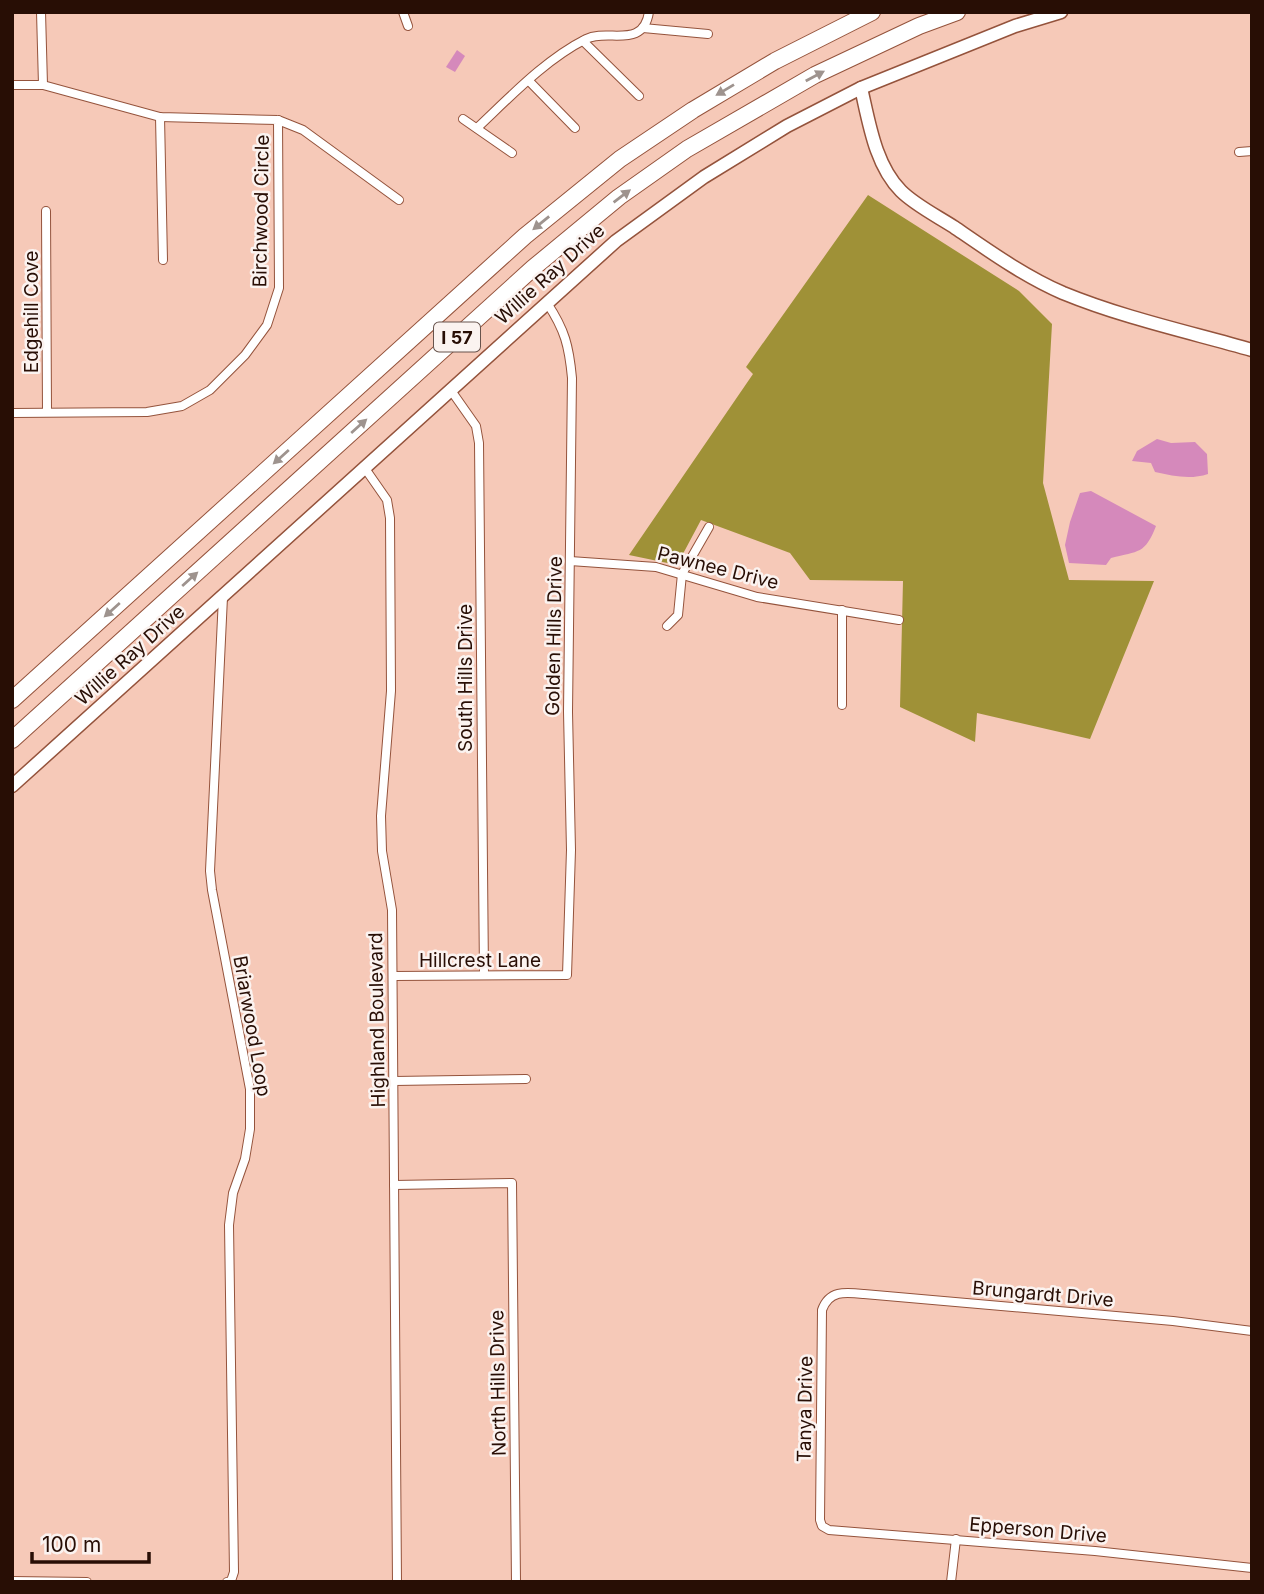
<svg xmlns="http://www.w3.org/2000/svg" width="1264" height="1594" viewBox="0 0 1264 1594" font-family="Inter,sans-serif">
  <rect width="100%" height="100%" fill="#f6c9b8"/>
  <polygon fill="#9f9137" points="868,195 1019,291 1052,324 1043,483 1069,580 1154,581 1090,739 977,713 975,742 900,707 903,581 810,580 790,553 701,520 677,565 629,555 753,374 746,367"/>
  <g fill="#d589bb">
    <polygon points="457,50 465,56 455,72 446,67"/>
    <path d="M1157,439L1171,443L1195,442L1207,454L1208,474C1190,480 1173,476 1155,472L1151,463L1132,461L1137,451Z"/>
    <path d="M1091,491L1156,526C1145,554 1139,551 1111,558L1106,565L1069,563L1065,545L1070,522L1080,493Z"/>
  </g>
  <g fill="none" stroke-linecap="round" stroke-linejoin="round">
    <defs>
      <g id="street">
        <polyline points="41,12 43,85"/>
        <polyline points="403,12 408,26"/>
        <polyline points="643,28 708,34"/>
        <polyline points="583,41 639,96"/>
        <polyline points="529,81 575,128"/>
        <polyline points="12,85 43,85 160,117 278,120 279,288 267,325 245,355 210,390 182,406 147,412 12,413"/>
        <polyline points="160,117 163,260"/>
        <polyline points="463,119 512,153"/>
        <polyline points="278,120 303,130 399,200"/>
        <path d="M477,128C510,97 546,59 586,39C608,28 643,50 649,12"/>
        <polyline points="1239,152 1252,151"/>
        <polyline points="46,211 47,412"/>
        <polyline points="450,389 476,426 479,443 484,975"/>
        <polyline points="364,467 387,500 390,518 391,691 381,816 382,851 392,910 397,1582"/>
        <polyline points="570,561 656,567 757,597 899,620"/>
        <polyline points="223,597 210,871 212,890 250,1089 250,1129 245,1159 233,1193 229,1225 234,1572 231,1581 227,1582"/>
        <polyline points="842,610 842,705"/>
        <polyline points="667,626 678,615 682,574 709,527"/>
        <path d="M393,976L567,975L571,850L568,712L572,378C569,346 565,330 547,303"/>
        <polyline points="394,1081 526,1079"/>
        <polyline points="394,1185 512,1183 516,1582"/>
        <path d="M1252,1331L1173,1321L864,1294C845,1292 829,1290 822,1310L820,1520L822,1526L829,1530L1095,1551L1252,1568"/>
        <polyline points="12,1581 87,1582"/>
        <polyline points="951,1582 956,1539"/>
      </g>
      <g id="secondary">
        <path d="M861,88C869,122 875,165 901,191C915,205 937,216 954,227C989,251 1024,276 1063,293C1124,318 1189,332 1252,350"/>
        <polyline points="12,786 616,241 704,177 787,126 861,88 1015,26 1061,12"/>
      </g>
      <g id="highway">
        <polyline points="12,700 525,236 620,159 693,110 775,61 872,12"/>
        <polyline points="12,740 533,268 619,197 687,149 815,75 919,26 957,12"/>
      </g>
    </defs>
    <use href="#street" stroke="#94533c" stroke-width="10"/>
    <use href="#secondary" stroke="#94533c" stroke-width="15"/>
    <use href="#highway" stroke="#94533c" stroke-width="18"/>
    <use href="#street" stroke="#fff" stroke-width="8"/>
    <use href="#secondary" stroke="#fff" stroke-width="12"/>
    <use href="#highway" stroke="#fff" stroke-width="16"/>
  </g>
  <defs><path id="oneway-solid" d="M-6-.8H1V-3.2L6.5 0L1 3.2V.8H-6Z" transform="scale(1.75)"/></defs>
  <g fill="#9e938e">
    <use href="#oneway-solid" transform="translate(815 76) rotate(-28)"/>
    <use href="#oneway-solid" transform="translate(725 90) rotate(149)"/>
    <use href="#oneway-solid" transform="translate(622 196) rotate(-37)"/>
    <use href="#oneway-solid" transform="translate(541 223) rotate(141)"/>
    <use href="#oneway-solid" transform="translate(359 426) rotate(-42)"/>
    <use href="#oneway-solid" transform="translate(281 457) rotate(138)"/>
    <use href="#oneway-solid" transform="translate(190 579) rotate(-42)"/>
    <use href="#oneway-solid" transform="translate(112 610) rotate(138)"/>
  </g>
  <g text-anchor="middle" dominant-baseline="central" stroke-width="5" stroke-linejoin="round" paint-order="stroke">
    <rect fill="#fbf3f0" stroke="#67534c" stroke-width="2" x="434" y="322.5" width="46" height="29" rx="5"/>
    <g font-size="18" font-weight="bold" fill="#280e05">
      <text x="457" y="337">I 57</text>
    </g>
    <g font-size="19" fill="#280e05" stroke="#fbf3f0">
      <text transform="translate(261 211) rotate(-89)">Birchwood Circle</text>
      <text transform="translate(550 274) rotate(-42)">Willie Ray Drive</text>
      <text transform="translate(31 312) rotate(-90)">Edgehill Cove</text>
      <text transform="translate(718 568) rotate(14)">Pawnee Drive</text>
      <text transform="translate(554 636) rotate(-89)">Golden Hills Drive</text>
      <text transform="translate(130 655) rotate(-42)">Willie Ray Drive</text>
      <text transform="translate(465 678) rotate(-90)">South Hills Drive</text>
      <text x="480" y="960">Hillcrest Lane</text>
      <text transform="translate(377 1020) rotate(-91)">Highland Boulevard</text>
      <text transform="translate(252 1026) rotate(80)">Briarwood Loop</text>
      <text transform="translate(1043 1294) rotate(5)">Brungardt Drive</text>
      <text transform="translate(498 1383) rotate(-91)">North Hills Drive</text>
      <text transform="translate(805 1409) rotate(-89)">Tanya Drive</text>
      <text transform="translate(1038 1530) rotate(5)">Epperson Drive</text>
    </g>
  </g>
  <rect width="1264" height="1594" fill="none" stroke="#280e05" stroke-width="28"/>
  <path d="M32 1552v10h117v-10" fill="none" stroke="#280e05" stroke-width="3.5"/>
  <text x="42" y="1552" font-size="21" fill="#280e05" stroke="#fbf3f0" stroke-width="5" paint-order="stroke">100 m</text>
</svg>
